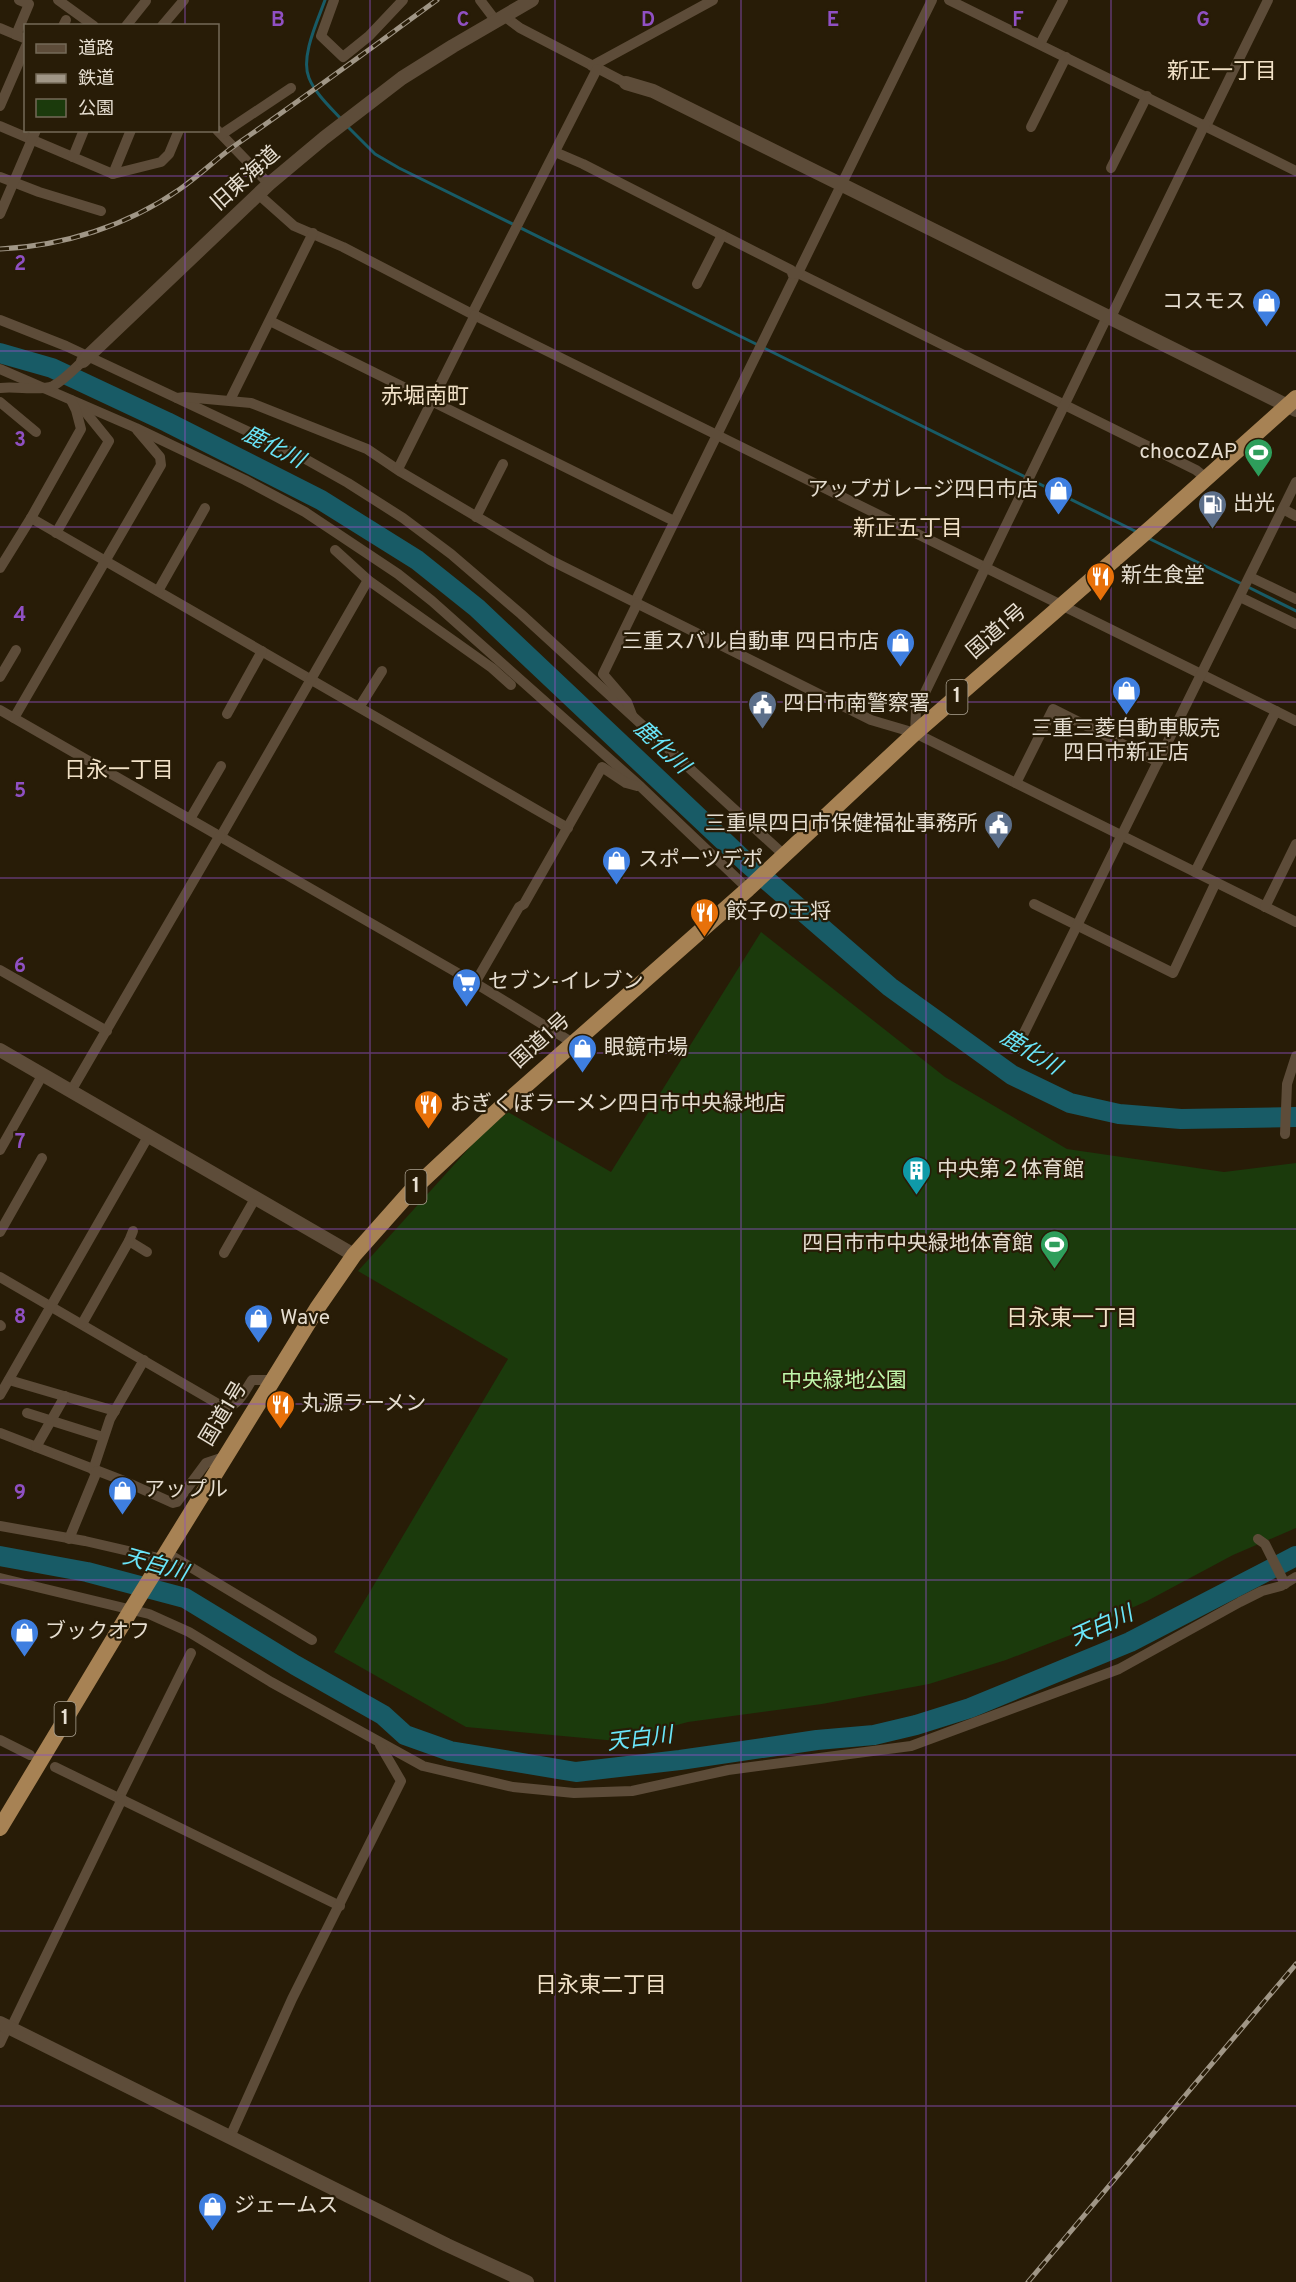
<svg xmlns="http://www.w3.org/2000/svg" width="1296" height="2282" viewBox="0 0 1296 2282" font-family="Overpass,'Noto Sans JP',sans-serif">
  <rect width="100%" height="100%" fill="#281c07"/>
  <polygon fill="#1b3a0c" points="761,932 945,1077 1067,1149 1224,1172 1296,1163 1296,1528 1233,1555 1147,1601 1081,1631 1006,1660 929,1684 822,1704 688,1722 617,1741 466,1727 334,1652 508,1359 358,1271 480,1136 508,1112 611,1172"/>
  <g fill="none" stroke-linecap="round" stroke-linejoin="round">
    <g stroke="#185b66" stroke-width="3">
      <path d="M325,0C318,20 300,57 309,78C315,93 330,107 341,119"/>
      <polyline points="347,126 375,154 399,168 758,345"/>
      <polyline points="764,348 1137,532"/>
      <polyline points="1148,538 1242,584"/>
      <polyline points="1248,587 1296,611"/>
    </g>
    <g stroke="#185b66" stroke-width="20">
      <polyline points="0,353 52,368 167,422 321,500 417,560 477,608 747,863 890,987 1012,1075 1070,1103 1119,1114 1181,1119 1296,1117"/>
      <polyline points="0,1556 87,1572 185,1598 295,1665 383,1715 405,1735 450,1751 576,1772 680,1760 817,1740 874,1735 916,1725 970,1708 1130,1642 1296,1556"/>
    </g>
    <g stroke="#5d4c39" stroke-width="10">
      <polyline points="58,0 94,26"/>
      <polyline points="334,0 321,36 343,57 369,36 403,0"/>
      <polyline points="480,0 496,21"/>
      <polyline points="949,0 1296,171"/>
      <polyline points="504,16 520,28 626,83"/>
      <polyline points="63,26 66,20"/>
      <polyline points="126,26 146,1"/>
      <polyline points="162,26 184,0"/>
      <polyline points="0,28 26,39"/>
      <polyline points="16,35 29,4 19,0"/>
      <polyline points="1040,44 1063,0"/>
      <polyline points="592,66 713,0"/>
      <polyline points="0,106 26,46"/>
      <polyline points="0,126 113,174 161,162 169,154 179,130"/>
      <polyline points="1206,126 1268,0"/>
      <polyline points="1031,127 1066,57"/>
      <polyline points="217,130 269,184"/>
      <polyline points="222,134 291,88"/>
      <polyline points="555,152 583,164 791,270 794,278 635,602"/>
      <polyline points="73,157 84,130"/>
      <polyline points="1111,168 1147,96"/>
      <polyline points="113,174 131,130"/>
      <polyline points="0,177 39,192 101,211"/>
      <polyline points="258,194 294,226 343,247 472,314 1296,721"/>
      <polyline points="0,214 36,130"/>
      <polyline points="798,273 1196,470 1206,478"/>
      <polyline points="793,274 798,273 932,0"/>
      <polyline points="697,284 722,235"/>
      <polyline points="472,314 597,69"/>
      <polyline points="1111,317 1205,124"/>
      <polyline points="0,320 66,346 300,456 348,483 403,518 451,554 521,614 783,854"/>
      <polyline points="270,321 674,521"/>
      <polyline points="0,369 136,428 245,480 305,512 398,574 432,601 641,787 748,889"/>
      <path d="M0,388C14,386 43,391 53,386C64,380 74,369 83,361"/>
      <polyline points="177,398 185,397 251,403 367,449 401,472 550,560 871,720 915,733 1296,922"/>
      <polyline points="230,400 313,233"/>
      <polyline points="0,402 36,432"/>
      <polyline points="398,469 475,315"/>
      <polyline points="1283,509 1296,516"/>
      <polyline points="476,517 503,464"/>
      <polyline points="31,518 568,828"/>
      <polyline points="56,533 109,441 79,404"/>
      <polyline points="335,550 368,580 492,668 511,685"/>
      <polyline points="0,568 31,518 81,429 76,410 71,400"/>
      <polyline points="1250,577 1296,599"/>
      <polyline points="158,591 205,508"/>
      <polyline points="1240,597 1296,624"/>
      <polyline points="0,677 16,650"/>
      <polyline points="360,706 382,671"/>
      <polyline points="0,710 475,983 573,1043"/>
      <polyline points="227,714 262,651"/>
      <polyline points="632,715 627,702 603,674 637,604"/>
      <polyline points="14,718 161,465 160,457 137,430"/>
      <polyline points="915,733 916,711 1108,315"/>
      <polyline points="1016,783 1053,709 1158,762"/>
      <polyline points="190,819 221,766"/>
      <polyline points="221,836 368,580"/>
      <polyline points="1195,872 1276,711"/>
      <polyline points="1034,904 1173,973 1216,882"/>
      <polyline points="1265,907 1296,844"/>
      <polyline points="0,970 107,1031"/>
      <polyline points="475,983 519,907 524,904 602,767 626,783 637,786"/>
      <polyline points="1023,1035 1296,482"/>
      <polyline points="71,1091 220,835"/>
      <polyline points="1285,1134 1287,1084 1296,1056"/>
      <polyline points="0,1150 43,1074"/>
      <polyline points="133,1231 129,1241 147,1252"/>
      <polyline points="0,1232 42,1158"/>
      <polyline points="224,1253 256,1197"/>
      <path d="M0,1277L220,1405C237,1411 244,1392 252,1380H271"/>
      <polyline points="82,1324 129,1241"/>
      <polyline points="0,1325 1,1326"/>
      <polyline points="9,1380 115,1411"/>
      <polyline points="0,1395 149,1135"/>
      <polyline points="27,1413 103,1437"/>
      <polyline points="0,1433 124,1481 173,1503 177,1502 206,1463 224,1457"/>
      <polyline points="36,1447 65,1396"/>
      <polyline points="93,1470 110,1419 144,1360"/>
      <polyline points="0,1526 85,1541 163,1559"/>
      <polyline points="69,1539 97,1471"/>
      <polyline points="1258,1539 1265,1544 1285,1584"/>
      <polyline points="167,1553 312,1640"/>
      <polyline points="0,1578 149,1614 189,1632 271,1682 423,1766 513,1787 574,1793 632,1791 728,1770 911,1746 1119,1669 1240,1602 1262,1591 1281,1586 1296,1577"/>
      <polyline points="0,1740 30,1755"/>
      <polyline points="55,1767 340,1906"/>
      <polyline points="119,1798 191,1653"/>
      <polyline points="11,2028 122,1799"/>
      <polyline points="0,2043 8,2026"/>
      <polyline points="230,2137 292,1999 401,1781 380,1745"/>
    </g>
    <g stroke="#5d4c39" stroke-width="14">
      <polyline points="626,83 653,91 1296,410"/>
      <polyline points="83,361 269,184 324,138 402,78 453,46 532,0"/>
      <polyline points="0,1050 354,1255"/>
      <polyline points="0,2023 447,2245 527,2282"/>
    </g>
    <polyline stroke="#a78254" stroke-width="16" points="0,1828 131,1610 318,1307 354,1255 410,1192 499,1109 748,889 915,733 1153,526 1296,398"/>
    <defs>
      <g id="rail">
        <path d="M0,249C63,246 127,226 180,189C200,175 217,158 237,144C305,97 371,48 437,0"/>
        <polyline points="1028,2282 1296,1964"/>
      </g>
    </defs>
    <use href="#rail" stroke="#a09686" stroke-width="5"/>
    <use href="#rail" stroke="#281c07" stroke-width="3" stroke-dasharray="9" stroke-linecap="butt"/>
  </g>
  <path fill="none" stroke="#9050c3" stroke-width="1.5" stroke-opacity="0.55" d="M185,0V26M370,0V2282M555,0V2282M741,0V2282M926,0V2282M1111,0V2282M185,130V2282M0,176H1296M0,351H1296M0,527H1296M0,702H1296M0,878H1296M0,1053H1296M0,1229H1296M0,1404H1296M0,1580H1296M0,1755H1296M0,1931H1296M0,2106H1296"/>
  <defs>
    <symbol id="shop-pin" viewBox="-11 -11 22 30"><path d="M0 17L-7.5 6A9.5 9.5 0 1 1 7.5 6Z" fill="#3f7fe0" stroke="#281c07"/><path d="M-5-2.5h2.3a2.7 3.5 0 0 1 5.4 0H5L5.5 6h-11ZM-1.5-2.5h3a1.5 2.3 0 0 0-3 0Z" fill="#fff"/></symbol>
    <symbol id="stadium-pin" viewBox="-11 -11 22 30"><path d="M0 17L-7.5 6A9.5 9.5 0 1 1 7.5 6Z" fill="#2e9e5b" stroke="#281c07"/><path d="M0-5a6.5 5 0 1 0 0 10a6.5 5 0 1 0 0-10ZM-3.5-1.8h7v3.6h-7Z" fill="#fff"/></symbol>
    <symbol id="fuel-pin" viewBox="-11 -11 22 30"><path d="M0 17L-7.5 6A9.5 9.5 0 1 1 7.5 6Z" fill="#5c6f8a" stroke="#281c07"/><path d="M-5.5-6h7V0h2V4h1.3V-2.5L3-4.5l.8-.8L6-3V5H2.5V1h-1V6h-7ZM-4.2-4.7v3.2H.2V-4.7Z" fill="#fff"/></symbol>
    <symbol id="restaurant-pin" viewBox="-11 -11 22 30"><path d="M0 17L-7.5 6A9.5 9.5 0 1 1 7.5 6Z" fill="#e8710a" stroke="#281c07"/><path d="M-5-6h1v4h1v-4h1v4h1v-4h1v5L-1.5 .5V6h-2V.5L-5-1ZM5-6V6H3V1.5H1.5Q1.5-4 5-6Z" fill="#fff"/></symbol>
    <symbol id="civic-pin" viewBox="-11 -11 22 30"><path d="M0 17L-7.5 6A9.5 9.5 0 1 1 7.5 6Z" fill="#5c6f8a" stroke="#281c07"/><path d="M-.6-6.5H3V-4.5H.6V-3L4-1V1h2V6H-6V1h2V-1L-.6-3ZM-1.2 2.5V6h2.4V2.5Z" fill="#fff"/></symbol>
    <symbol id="supermarket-pin" viewBox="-11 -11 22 30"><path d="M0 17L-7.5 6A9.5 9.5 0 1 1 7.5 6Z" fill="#3f7fe0" stroke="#281c07"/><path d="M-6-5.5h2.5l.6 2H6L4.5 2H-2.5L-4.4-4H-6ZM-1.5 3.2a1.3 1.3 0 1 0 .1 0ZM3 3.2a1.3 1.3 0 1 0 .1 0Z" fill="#fff"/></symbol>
    <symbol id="building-pin" viewBox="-11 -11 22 30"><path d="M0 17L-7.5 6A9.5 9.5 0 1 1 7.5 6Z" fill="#0f9aa8" stroke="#281c07"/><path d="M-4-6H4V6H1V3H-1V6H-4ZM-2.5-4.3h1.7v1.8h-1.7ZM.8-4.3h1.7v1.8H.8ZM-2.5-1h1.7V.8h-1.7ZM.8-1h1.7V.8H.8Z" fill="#fff"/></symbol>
  </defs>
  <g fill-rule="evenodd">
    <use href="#shop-pin" x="1250" y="286" width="33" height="45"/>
    <use href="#stadium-pin" x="1242" y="436" width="33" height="45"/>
    <use href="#shop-pin" x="1042" y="474" width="33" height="45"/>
    <use href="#fuel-pin" x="1196" y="488" width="33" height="45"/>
    <use href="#restaurant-pin" x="1084" y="560" width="33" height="45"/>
    <use href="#shop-pin" x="884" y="626" width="33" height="45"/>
    <use href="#shop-pin" x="1110" y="674" width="33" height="45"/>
    <use href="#civic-pin" x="746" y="688" width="33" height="45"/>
    <use href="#civic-pin" x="982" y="808" width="33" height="45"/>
    <use href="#shop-pin" x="600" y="844" width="33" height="45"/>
    <use href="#restaurant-pin" x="688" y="896" width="33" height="45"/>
    <use href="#supermarket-pin" x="450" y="966" width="33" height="45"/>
    <use href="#shop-pin" x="566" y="1032" width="33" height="45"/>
    <use href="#restaurant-pin" x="412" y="1088" width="33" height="45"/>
    <use href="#building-pin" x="900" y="1154" width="33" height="45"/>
    <use href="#stadium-pin" x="1038" y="1228" width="33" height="45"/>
    <use href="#shop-pin" x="242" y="1302" width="33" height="45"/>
    <use href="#restaurant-pin" x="264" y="1388" width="33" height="45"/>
    <use href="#shop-pin" x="106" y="1474" width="33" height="45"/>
    <use href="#shop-pin" x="8" y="1616" width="33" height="45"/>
    <use href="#shop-pin" x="196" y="2190" width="33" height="45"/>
  </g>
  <g text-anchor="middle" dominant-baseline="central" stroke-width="4.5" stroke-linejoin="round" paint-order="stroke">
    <g fill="#281c07" stroke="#ada494" stroke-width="1.5">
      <rect x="946.5" y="680" width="21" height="34" rx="4.5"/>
      <rect x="405.5" y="1170" width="21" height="34" rx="4.5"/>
      <rect x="54.5" y="1702" width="21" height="34" rx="4.5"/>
    </g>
    <g font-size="20" font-weight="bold" fill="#e6ded1">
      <text x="957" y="697">1</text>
      <text x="416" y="1187">1</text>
      <text x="65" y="1719">1</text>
    </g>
    <g font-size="21" fill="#e6ded1" stroke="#281c07">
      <text transform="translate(246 179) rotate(-42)">旧東海道</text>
      <text transform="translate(997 632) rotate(-41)">国道1号</text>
      <text transform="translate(541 1041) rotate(-42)">国道1号</text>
      <text transform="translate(224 1414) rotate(-59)">国道1号</text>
    </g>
    <g font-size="21" fill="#e6ded1" stroke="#281c07" text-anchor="start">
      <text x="1246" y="302" text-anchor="end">コスモス</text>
      <text x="1237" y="452" text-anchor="end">chocoZAP</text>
      <text x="1038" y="490" text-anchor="end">アップガレージ四日市店</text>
      <text x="1233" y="504">出光</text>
      <text x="1121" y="576">新生食堂</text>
      <text x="879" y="642" text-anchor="end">三重スバル自動車 四日市店</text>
      <text x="783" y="704">四日市南警察署</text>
      <text x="1126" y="729" text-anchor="middle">三重三菱自動車販売<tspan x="1126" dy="24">四日市新正店</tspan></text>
      <text x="978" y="824" text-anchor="end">三重県四日市保健福祉事務所</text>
      <text x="638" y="860">スポーツデポ</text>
      <text x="726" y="912">餃子の王将</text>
      <text x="488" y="982">セブン-イレブン</text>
      <text x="604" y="1048">眼鏡市場</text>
      <text x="450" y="1104">おぎくぼラーメン四日市中央緑地店</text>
      <text x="937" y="1170">中央第２体育館</text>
      <text x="1033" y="1244" text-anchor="end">四日市市中央緑地体育館</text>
      <text x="280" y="1318">Wave</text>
      <text x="301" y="1404">丸源ラーメン</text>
      <text x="144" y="1490">アップル</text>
      <text x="45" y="1632">ブックオフ</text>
      <text x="234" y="2206">ジェームス</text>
    </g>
    <g font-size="21" fill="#c0f6ab" stroke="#281c07">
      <text x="844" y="1381">中央緑地公園</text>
    </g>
    <g font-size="22" fill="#f1e1c7" stroke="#281c07">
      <text x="1222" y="72">新正一丁目</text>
      <text x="425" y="397">赤堀南町</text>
      <text x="908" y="529">新正五丁目</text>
      <text x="119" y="771">日永一丁目</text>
      <text x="1072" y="1319">日永東一丁目</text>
      <text x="601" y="1986">日永東二丁目</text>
    </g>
    <g font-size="22" font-style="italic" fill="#6ae6fa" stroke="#281c07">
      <text transform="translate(273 448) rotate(27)">鹿化川</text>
      <text transform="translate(661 748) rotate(43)">鹿化川</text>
      <text transform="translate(1030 1053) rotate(31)">鹿化川</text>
      <text transform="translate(155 1566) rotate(16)">天白川</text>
      <text transform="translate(1102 1627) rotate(-24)">天白川</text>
      <text transform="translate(640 1740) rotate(-7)">天白川</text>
    </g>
  </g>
  <g font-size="20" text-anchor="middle" font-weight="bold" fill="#9050c3" stroke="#281c07" stroke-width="4.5" stroke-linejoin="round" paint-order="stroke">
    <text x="278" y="26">B</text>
    <text x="463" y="26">C</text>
    <text x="648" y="26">D</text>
    <text x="833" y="26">E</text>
    <text x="1018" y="26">F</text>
    <text x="1203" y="26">G</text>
    <text x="20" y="270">2</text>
    <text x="20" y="446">3</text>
    <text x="20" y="621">4</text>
    <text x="20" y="797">5</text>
    <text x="20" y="972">6</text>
    <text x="20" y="1148">7</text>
    <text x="20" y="1323">8</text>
    <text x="20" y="1499">9</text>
  </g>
  <rect x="24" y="24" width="195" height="108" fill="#281c07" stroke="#746a58" stroke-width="1.5"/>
  <rect x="36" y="44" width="30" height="9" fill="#5d4c39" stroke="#746a58" stroke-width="1.5"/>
  <text x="78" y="54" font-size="18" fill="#e6ded1">道路</text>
  <rect x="36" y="74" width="30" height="9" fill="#a09686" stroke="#746a58" stroke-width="1.5"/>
  <text x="78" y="84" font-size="18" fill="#e6ded1">鉄道</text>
  <rect x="36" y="99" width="30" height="18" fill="#1b3a0c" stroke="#746a58" stroke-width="1.5"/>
  <text x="78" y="114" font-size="18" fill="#e6ded1">公園</text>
</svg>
